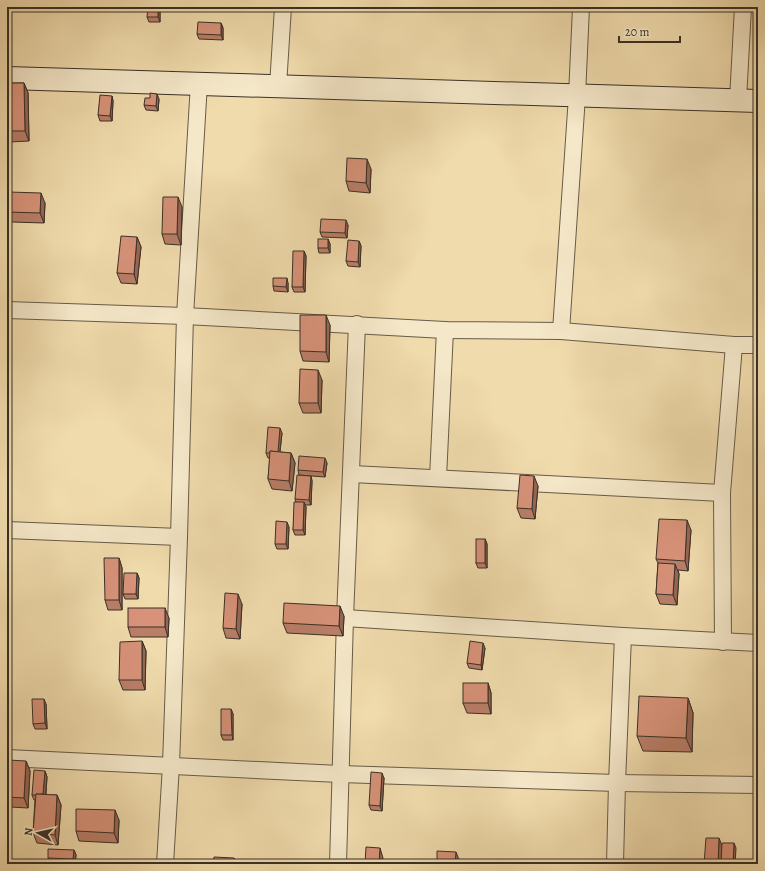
<svg xmlns="http://www.w3.org/2000/svg" width="765" height="871" viewBox="0 0 765 871" font-family="Alegreya,serif">
  <rect width="100%" height="100%" fill="#f0dbac"/>
  <filter id="stains"><feTurbulence type="fractalNoise" baseFrequency=".005" numOctaves="4"/><feColorMatrix values="0 0 0 0 .2 0 0 0 0 .09 0 0 0 0 .02 0 0 0 .5 -.17"/></filter>
  <radialGradient id="worn" r=".72"><stop offset=".6" stop-color="#630" stop-opacity="0"/><stop offset="1" stop-color="#630" stop-opacity=".3"/></radialGradient>
  <g fill="none" stroke-linecap="round" stroke-linejoin="round">
    <defs>
      <g id="street">
        <polyline points="278,86 283,7"/>
        <polyline points="738,100 743,7"/>
        <polyline points="7,310 185,316 445,330 561,331 734,345 758,345"/>
        <polyline points="561,331 577,96 581,7"/>
        <polyline points="352,474 722,493"/>
        <polyline points="438,478 445,330"/>
        <polyline points="7,530 179,537"/>
        <polyline points="345,618 623,636 758,643"/>
        <polyline points="723,642 722,493 734,345"/>
        <polyline points="7,758 340,774 617,783 758,785"/>
        <polyline points="165,864 171,765 179,537 185,316 199,83"/>
        <polyline points="338,864 345,618 357,324"/>
        <polyline points="615,864 617,783 623,636"/>
      </g>
      <polyline id="secondary" points="7,78 758,101"/>
    </defs>
    <use href="#street" stroke="#675b48" stroke-width="18"/>
    <use href="#secondary" stroke="#393026" stroke-width="24"/>
    <use href="#street" stroke="#f5e8c9" stroke-width="16"/>
    <use href="#secondary" stroke="#f5e8c9" stroke-width="22"/>
  </g>
  <g fill="#b97e68" stroke="#393026">
    <polygon points="160,8 160,22 149,22 147,17"/>
    <polygon points="221,23 223,28 223,40 199,39 197,34"/>
    <polygon points="7,83 24,83 28,93 29,141 9,142 7,136"/>
    <polygon points="112,96 113,101 112,121 100,121 98,115"/>
    <polygon points="159,99 158,111 146,110 144,105"/>
    <polygon points="371,169 370,193 349,191 346,181"/>
    <polygon points="45,203 44,223 12,222 8,212"/>
    <polygon points="182,207 181,245 165,244 162,234"/>
    <polygon points="348,225 347,238 322,237 320,232"/>
    <polygon points="137,237 141,247 137,284 121,283 117,273"/>
    <polygon points="328,239 330,244 330,253 319,253 318,248"/>
    <polygon points="359,241 361,246 360,267 348,266 346,261"/>
    <polygon points="304,251 306,256 305,292 294,292 292,287"/>
    <polygon points="288,283 288,292 274,291 273,286"/>
    <polygon points="330,325 329,362 303,361 300,351"/>
    <polygon points="322,380 321,413 303,413 299,403"/>
    <polygon points="282,433 280,452 291,453 295,463 292,491 272,489 268,479 270,458 268,458 266,453"/>
    <polygon points="327,463 325,477 299,475 298,470"/>
    <polygon points="311,476 312,481 311,505 305,505 306,507 305,535 295,535 293,530 296,502 295,499"/>
    <polygon points="538,486 535,519 521,518 517,508"/>
    <polygon points="289,527 288,549 277,549 275,544"/>
    <polygon points="691,530 688,571 678,570 679,574 677,605 660,604 656,594 658,563 656,559"/>
    <polygon points="485,539 487,544 487,568 478,568 476,563"/>
    <polygon points="119,558 122,568 122,610 108,610 105,600"/>
    <polygon points="137,573 139,578 138,599 125,599 123,594"/>
    <polygon points="242,604 240,639 226,638 223,628"/>
    <polygon points="344,616 343,636 287,633 283,623"/>
    <polygon points="169,618 168,637 131,637 128,627"/>
    <polygon points="142,641 146,651 145,690 123,690 119,680"/>
    <polygon points="485,648 482,670 469,668 467,663"/>
    <polygon points="488,683 491,693 491,714 467,713 463,703"/>
    <polygon points="688,698 693,713 692,752 643,751 637,736"/>
    <polygon points="46,704 47,729 35,729 33,724"/>
    <polygon points="231,709 233,714 233,740 223,740 221,735"/>
    <polygon points="26,761 30,771 28,808 10,807 7,800 7,778"/>
    <polygon points="45,771 47,777 46,795 57,795 61,805 58,845 37,843 33,833 35,800 34,800 32,795"/>
    <polygon points="384,778 382,811 371,810 369,805"/>
    <polygon points="119,820 118,843 79,841 76,831"/>
    <polygon points="74,850 76,855 75,864 50,863 48,858"/>
  </g>
  <g fill="#966655" stroke="#393026">
    <polygon points="158,7 160,7 160,22 158,17"/>
    <polygon points="221,23 223,28 223,40 221,35"/>
    <polygon points="24,83 28,93 29,141 25,131"/>
    <polygon points="157,94 159,99 158,111 156,106"/>
    <polygon points="112,96 113,101 112,121 110,116"/>
    <polygon points="367,159 371,169 370,193 366,183"/>
    <polygon points="41,193 45,203 44,223 40,213"/>
    <polygon points="178,197 182,207 181,245 177,234"/>
    <polygon points="346,220 348,225 347,238 345,233"/>
    <polygon points="137,237 141,247 137,284 134,274"/>
    <polygon points="328,239 330,244 330,253 328,248"/>
    <polygon points="359,241 361,246 360,267 358,262"/>
    <polygon points="304,251 306,256 305,292 303,287"/>
    <polygon points="287,278 288,283 288,292 286,287"/>
    <polygon points="326,315 330,325 329,362 326,352"/>
    <polygon points="318,370 322,380 321,413 318,403"/>
    <polygon points="280,428 282,433 279,459 277,454"/>
    <polygon points="291,453 295,463 292,491 289,481"/>
    <polygon points="325,458 327,463 325,477 323,472"/>
    <polygon points="311,476 312,481 311,505 309,500"/>
    <polygon points="534,476 538,486 535,519 532,509"/>
    <polygon points="304,502 306,507 305,535 303,530"/>
    <polygon points="687,520 691,530 688,571 685,561"/>
    <polygon points="287,522 289,527 288,549 286,544"/>
    <polygon points="485,539 487,544 487,568 485,563"/>
    <polygon points="119,558 122,568 122,610 119,600"/>
    <polygon points="675,564 679,574 677,605 673,595"/>
    <polygon points="137,573 139,578 138,599 136,594"/>
    <polygon points="238,594 242,604 240,639 236,629"/>
    <polygon points="340,606 344,616 343,636 339,626"/>
    <polygon points="165,608 169,618 168,637 165,627"/>
    <polygon points="142,641 146,651 145,690 142,680"/>
    <polygon points="483,643 485,648 482,670 481,665"/>
    <polygon points="488,683 491,693 491,714 488,703"/>
    <polygon points="688,698 693,713 692,752 686,738"/>
    <polygon points="44,699 46,704 47,729 45,723"/>
    <polygon points="231,709 233,714 233,740 232,735"/>
    <polygon points="26,761 30,771 28,808 24,798"/>
    <polygon points="45,771 47,777 45,801 43,796"/>
    <polygon points="382,773 384,778 382,811 380,806"/>
    <polygon points="57,795 61,805 58,845 55,835"/>
    <polygon points="115,810 119,820 118,843 114,833"/>
    <polygon points="719,838 723,848 722,864 718,864"/>
    <polygon points="734,843 736,848 735,864 733,864"/>
    <polygon points="380,848 383,858 383,864 379,864"/>
    <polygon points="74,850 76,855 75,864 73,859"/>
    <polygon points="456,852 460,862 459,864 455,864"/>
    <polygon points="234,858 236,864 234,864"/>
  </g>
  <g fill="#d79279" stroke="#393026">
    <polygon points="148,7 158,7 158,17 147,17"/>
    <polygon points="198,22 221,23 221,35 197,34"/>
    <polygon points="7,83 24,83 25,131 7,131"/>
    <polygon points="150,93 157,94 156,106 144,105 145,98 150,98"/>
    <polygon points="100,95 112,96 110,116 98,115"/>
    <polygon points="347,158 367,159 366,183 346,181"/>
    <polygon points="9,192 41,193 40,213 8,212"/>
    <polygon points="163,197 178,197 177,234 162,234"/>
    <polygon points="321,219 346,220 345,233 320,232"/>
    <polygon points="121,236 137,237 134,274 117,273"/>
    <rect x="318" y="239" width="10" height="9"/>
    <polygon points="348,240 359,241 358,262 346,261"/>
    <polygon points="293,251 304,251 303,287 292,287"/>
    <polygon points="273,278 287,278 286,287 273,286"/>
    <polygon points="300,315 326,315 326,352 300,351"/>
    <polygon points="300,369 318,370 318,403 299,403"/>
    <polygon points="268,427 280,428 278,452 270,451 270,453 266,453"/>
    <polygon points="270,451 291,453 289,481 268,479"/>
    <polygon points="299,456 325,458 323,472 298,470"/>
    <polygon points="297,475 311,476 309,500 295,499"/>
    <polygon points="520,475 534,476 532,509 517,508"/>
    <polygon points="294,502 304,502 303,530 293,530"/>
    <polygon points="659,519 687,520 685,561 656,559"/>
    <polygon points="276,521 287,522 286,544 275,544"/>
    <rect x="476" y="539" width="9" height="24"/>
    <polygon points="104,558 119,558 119,600 105,600"/>
    <polygon points="658,563 675,564 673,595 656,594"/>
    <polygon points="124,573 137,573 136,594 123,594"/>
    <polygon points="225,593 238,594 236,629 223,628"/>
    <polygon points="284,603 340,606 339,626 283,623"/>
    <rect x="128" y="608" width="37" height="19"/>
    <polygon points="142,641 142,680 119,680 120,642"/>
    <polygon points="470,641 483,643 481,665 467,663"/>
    <rect x="463" y="683" width="25" height="20"/>
    <polygon points="639,696 688,698 686,738 637,736"/>
    <polygon points="32,699 44,699 45,723 33,724"/>
    <polygon points="221,709 231,709 232,735 221,735"/>
    <polygon points="8,760 26,761 24,798 7,797"/>
    <polygon points="34,770 45,771 43,794 36,794 36,795 32,795"/>
    <polygon points="371,772 382,773 380,806 369,805"/>
    <polygon points="36,794 57,795 55,835 33,833"/>
    <polygon points="76,809 115,810 114,833 76,831"/>
    <polygon points="706,838 719,838 718,864 704,864"/>
    <polygon points="722,843 734,843 733,864 721,864"/>
    <polygon points="366,847 380,848 379,864 365,864"/>
    <polygon points="48,849 74,850 73,859 48,858"/>
    <polygon points="437,851 456,852 455,864 437,864"/>
    <polygon points="214,857 234,858 234,864 213,864"/>
  </g>
  <rect width="765" height="871" fill="none" stroke="#f0dbac" stroke-width="24"/>
  <rect x="8" y="8" width="749" height="855" fill="none" stroke="#393026" stroke-width="2"/>
  <rect x="12" y="12" width="741" height="847" fill="none" stroke="#393026"/>
  <g transform="translate(38 833) rotate(278)" stroke="#f5e8c9" stroke-width="3" paint-order="stroke">
  <path d="M0-3L7 15L0 10L-7 15Z" fill="#393026"/>
  <text y="-6" font-size="11" font-weight="bold" text-anchor="middle" fill="#393026">N</text>
  </g>
  <path d="M619 36v6h61v-6" fill="none" stroke="#393026" stroke-width="2"/>
  <text x="625" y="36" font-size="12" fill="#393026" stroke="#f5e8c9" stroke-width="3" paint-order="stroke">20 m</text>
  <rect width="100%" height="100%" filter="url(#stains)"/>
  <rect width="100%" height="100%" fill="url(#worn)"/>
</svg>
